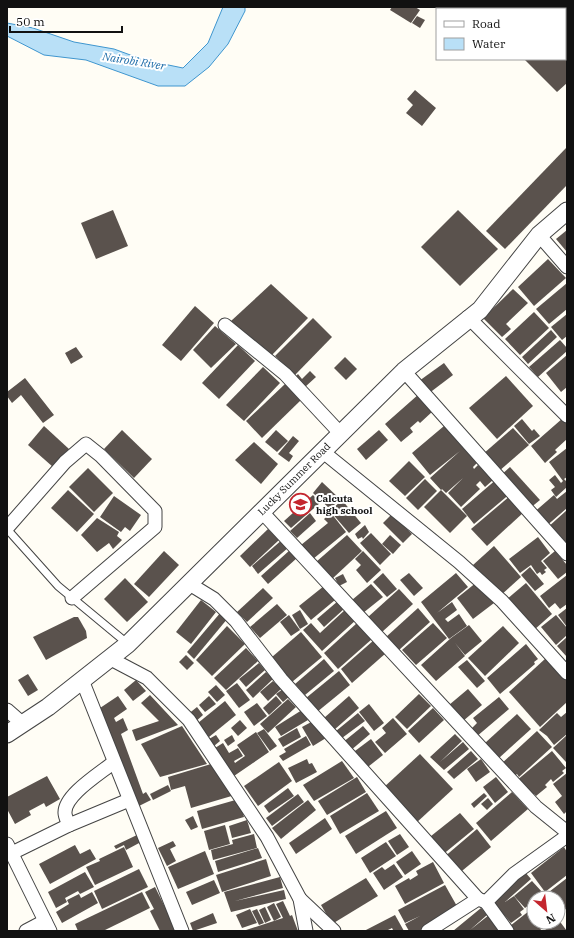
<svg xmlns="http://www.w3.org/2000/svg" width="574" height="938" viewBox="0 0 574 938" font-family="'IBM Plex Serif',serif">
  <rect width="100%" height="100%" fill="#fffdf5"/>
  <polygon fill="#b9e0f7" stroke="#3f96cf" points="223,7 245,7 245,11 228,44 209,67 185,86 158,86 86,60 44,55 7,36 7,23 33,28 74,42 114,49 144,60 183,68 208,43"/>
  <g fill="#5a524d">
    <polygon points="392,7 415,7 420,10 411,23 390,10"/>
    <polygon points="549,7 555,7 557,9 548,9"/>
    <polygon points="417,16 425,20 420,28 412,23"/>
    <polygon points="565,17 567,19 567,58 565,56"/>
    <polygon points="524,59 566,59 567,83 557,92"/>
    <polygon points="415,90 436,108 422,126 406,113 413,105 407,99"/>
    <polygon points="567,147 567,185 505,249 486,231"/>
    <polygon points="113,210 128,246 96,259 81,223"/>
    <polygon points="458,210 498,249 460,286 421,247"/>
    <polygon points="567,230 567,252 556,239"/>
    <polygon points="548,259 566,278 534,306 518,287"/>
    <polygon points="567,283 567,309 549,324 536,309"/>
    <polygon points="271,284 308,318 270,357 231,321"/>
    <polygon points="513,289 528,303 506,324 511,329 502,337 483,318"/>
    <polygon points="195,306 214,323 181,361 162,345"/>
    <polygon points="534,312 549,328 520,355 505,339"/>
    <polygon points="567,314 567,336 562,340 551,327"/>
    <polygon points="313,318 332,337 295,375 275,356"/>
    <polygon points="215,326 236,344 211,368 193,350"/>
    <polygon points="551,330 557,337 528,364 522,357"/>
    <polygon points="560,340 567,348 567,351 538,377 529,367"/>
    <polygon points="238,345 255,361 219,399 202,383"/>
    <polygon points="76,347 83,357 71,364 65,353"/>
    <polygon points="567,355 567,387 561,392 546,373"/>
    <polygon points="345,357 357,369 346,380 334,368"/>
    <polygon points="444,363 453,375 428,394 419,381"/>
    <polygon points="263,367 280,383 244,421 226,405"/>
    <polygon points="310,371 316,377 305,387 295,377 298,374 302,379"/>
    <polygon points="506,376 533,406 497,439 469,408"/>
    <polygon points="25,378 54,415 43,423 21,395 12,403 7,396 7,392"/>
    <polygon points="285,384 301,400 262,438 246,421"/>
    <polygon points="419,394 433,411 420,423 418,421 410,428 413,432 401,442 385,424"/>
    <polygon points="563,418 567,422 567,439 555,450 557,452 545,463 531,446"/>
    <polygon points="522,419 532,431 534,429 540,436 529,444 514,426"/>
    <polygon points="44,426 69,449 53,467 28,445"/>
    <polygon points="444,426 477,463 473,467 474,469 478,465 493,480 485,487 480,481 476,485 480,489 461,507 448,493 463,478 446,493 442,489 445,487 441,490 430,478 460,451 430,475 412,453"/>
    <polygon points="513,428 529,445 498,472 483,454"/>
    <polygon points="122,430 152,459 134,478 104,449"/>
    <polygon points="276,430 288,441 277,452 265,442"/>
    <polygon points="379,430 388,440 366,460 357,449"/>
    <polygon points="293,436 299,441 289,453 293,456 289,462 278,454"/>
    <polygon points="254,442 278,464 261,484 235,460"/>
    <polygon points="567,448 567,477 564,479 567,482 567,487 556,497 551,490 555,487 549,480 555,475 561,483 563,481 549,462"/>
    <polygon points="409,461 425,477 405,496 389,481"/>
    <polygon points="510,467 540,500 529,509 500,476"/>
    <polygon points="88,468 113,493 94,512 69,487"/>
    <polygon points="498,478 511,493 474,524 462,509"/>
    <polygon points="425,479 437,491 418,510 406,498"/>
    <polygon points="322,482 340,499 330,509 313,493"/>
    <polygon points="68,490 94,514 77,532 51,508"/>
    <polygon points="441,490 467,516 450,533 424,507"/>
    <polygon points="567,491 567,508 544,528 532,514 554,495 557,499"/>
    <polygon points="313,495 320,503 291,528 284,521"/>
    <polygon points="114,496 141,515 130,531 125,527 121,532 100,517"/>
    <polygon points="510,496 524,512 487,546 471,529"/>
    <polygon points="342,500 361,523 349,533 330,511"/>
    <polygon points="567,510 567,541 562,545 547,528"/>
    <polygon points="310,513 316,521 297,538 290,531"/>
    <polygon points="331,513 346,532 313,559 301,545 328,523 324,519"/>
    <polygon points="392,514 412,534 403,543 383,523"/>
    <polygon points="97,518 119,532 117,536 122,540 113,549 109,543 97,552 81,535"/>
    <polygon points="365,525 369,532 363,539 362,537 358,539 355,534"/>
    <polygon points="268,529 279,540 250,567 240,556"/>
    <polygon points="371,533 391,554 380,565 360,543"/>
    <polygon points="347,535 362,551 332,579 316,562"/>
    <polygon points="390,535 401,545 393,554 382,544"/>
    <polygon points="538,537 550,553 541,561 547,568 544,570 546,572 542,575 540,572 537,574 531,565 520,573 509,559"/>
    <polygon points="283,539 289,547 258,574 252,566"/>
    <polygon points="494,546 521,577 500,596 473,565"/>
    <polygon points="290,550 297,558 268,584 261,576"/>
    <polygon points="164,551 179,565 149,597 134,584"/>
    <polygon points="363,551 381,570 367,583 356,570 361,565 355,559"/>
    <polygon points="555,551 567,565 567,572 558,579 543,561"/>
    <polygon points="530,567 544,584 535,591 521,575"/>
    <polygon points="383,573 397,589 387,597 373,582"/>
    <polygon points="409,573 423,588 414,596 400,580"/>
    <polygon points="456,573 468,587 437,613 452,602 457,610 445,619 448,622 459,614 467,626 449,639 421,602"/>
    <polygon points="343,574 347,582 339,586 335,578"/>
    <polygon points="567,575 567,604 560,609 555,603 549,608 540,596"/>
    <polygon points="125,578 148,602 127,622 104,599"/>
    <polygon points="477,582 494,603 473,619 457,598"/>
    <polygon points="526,583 552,614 534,630 507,599"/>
    <polygon points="371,584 383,597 363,613 352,600"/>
    <polygon points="324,586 335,600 311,620 299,606"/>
    <polygon points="263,588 273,598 247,622 237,612"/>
    <polygon points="399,589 413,604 382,632 368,617"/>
    <polygon points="201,600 216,612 191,644 176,632"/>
    <polygon points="338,601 344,609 324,627 317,619"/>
    <polygon points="277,604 287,615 260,638 250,627"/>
    <polygon points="418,608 430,622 399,650 386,637"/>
    <polygon points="567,608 567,627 558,615"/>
    <polygon points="346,609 356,620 322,651 303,630 311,623 320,633"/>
    <polygon points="300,610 308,624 300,629 292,615"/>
    <polygon points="221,612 228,618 194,659 187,652"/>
    <polygon points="289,615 300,630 291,636 280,622"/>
    <polygon points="556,615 567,628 567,635 556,645 541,627"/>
    <polygon points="74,617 78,617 86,631 87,638 46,660 33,637"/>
    <polygon points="357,623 372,639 338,669 324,653"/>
    <polygon points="433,623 447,638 416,665 402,650"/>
    <polygon points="469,625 482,641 465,655 455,643 465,656 436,681 421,665 451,638"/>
    <polygon points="227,626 245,644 212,676 196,660"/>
    <polygon points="503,626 519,643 485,676 468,658"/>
    <polygon points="301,632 322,657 292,682 272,657"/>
    <polygon points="567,637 567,657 557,646"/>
    <polygon points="374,640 386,653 352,683 341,669"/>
    <polygon points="526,644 538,659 534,662 535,664 500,694 487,678"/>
    <polygon points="246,648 258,661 226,690 214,678"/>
    <polygon points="186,655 194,663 187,670 179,662"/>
    <polygon points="546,658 567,681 567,702 540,727 509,692"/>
    <polygon points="324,659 334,671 305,695 295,684"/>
    <polygon points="467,660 485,681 477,688 458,667"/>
    <polygon points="259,663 265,670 246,687 239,679"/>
    <polygon points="339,671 350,685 317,712 306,698"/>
    <polygon points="266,672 273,679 253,698 246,690"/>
    <polygon points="28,674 38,690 28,696 18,680"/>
    <polygon points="136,680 146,691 133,701 124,690"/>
    <polygon points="273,681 281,689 268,701 260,692"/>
    <polygon points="237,683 250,700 239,708 226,691"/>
    <polygon points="216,685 225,695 217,702 208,692"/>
    <polygon points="283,689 290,696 283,702 276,694"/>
    <polygon points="468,689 482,705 463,721 449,705"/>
    <polygon points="419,694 431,706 407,729 395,717"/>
    <polygon points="150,695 178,725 136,741 132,730 159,721 141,703"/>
    <polygon points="118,696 127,709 114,718 116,722 123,718 128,730 121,734 143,794 146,792 151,800 137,807 100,708"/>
    <polygon points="209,696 216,704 205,712 199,705"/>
    <polygon points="276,696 282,703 269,715 263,708"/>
    <polygon points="349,696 359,708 334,730 324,718"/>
    <polygon points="499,697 509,709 476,737 470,730 477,723 473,718"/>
    <polygon points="288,699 296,707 268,733 260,724"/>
    <polygon points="225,701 236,715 209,737 198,723"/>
    <polygon points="257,703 267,716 254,726 244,712"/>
    <polygon points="369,704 384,723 374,731 359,712"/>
    <polygon points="197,707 203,715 194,723 187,715"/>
    <polygon points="433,708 444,720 419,743 408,731"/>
    <polygon points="302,710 308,720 281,736 275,727"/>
    <polygon points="567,712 567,734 554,745 547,736 539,730 557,713 561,717"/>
    <polygon points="358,713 365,721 342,738 336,731"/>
    <polygon points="517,714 531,729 499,758 485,743"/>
    <polygon points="393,718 407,734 385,753 375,742 386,733 382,728"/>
    <polygon points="240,720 247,728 238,736 231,728"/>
    <polygon points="315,720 326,738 313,746 302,727"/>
    <polygon points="182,726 207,764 160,777 141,744"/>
    <polygon points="363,726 370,734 350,751 342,743"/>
    <polygon points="297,728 301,737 283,747 278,739"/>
    <polygon points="264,729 277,746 270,751 257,733"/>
    <polygon points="537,731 552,747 519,777 517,774 512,778 500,765"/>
    <polygon points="256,732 269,752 234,776 215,748 223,743 229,753 238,748 243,756 234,761 235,763 245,756 237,745"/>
    <polygon points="455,734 462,741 440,762 463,742 469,749 444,770 430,757"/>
    <polygon points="216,735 220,741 214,746 209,739"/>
    <polygon points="232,735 235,741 228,746 224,740"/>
    <polygon points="567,735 567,761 566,762 553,748"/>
    <polygon points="306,736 311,745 283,761 279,756 286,752 284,749"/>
    <polygon points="371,739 383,755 364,770 351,754"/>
    <polygon points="471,751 478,759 454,779 447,772"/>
    <polygon points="552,751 566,768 562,771 564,773 553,782 551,779 545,785 547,787 536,796 534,794 530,798 516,781"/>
    <polygon points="420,754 453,789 415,824 383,788"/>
    <polygon points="307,759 309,764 312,763 317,772 296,783 288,768"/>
    <polygon points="481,759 490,772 476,782 467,769"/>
    <polygon points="342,761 354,778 314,801 303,785"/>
    <polygon points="279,762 292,781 258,806 244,786"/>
    <polygon points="211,764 235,795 191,808 185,786 171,790 168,777"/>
    <polygon points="567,773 567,811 564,814 555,802 562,796 553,784"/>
    <polygon points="47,776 60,799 46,807 44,803 29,811 31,815 15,824 7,809 7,797"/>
    <polygon points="357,777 366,792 327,815 318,801"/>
    <polygon points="496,777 508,792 495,803 483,787"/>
    <polygon points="168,785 171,791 153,800 150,794"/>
    <polygon points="288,788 294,796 269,813 264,806"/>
    <polygon points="512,792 528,809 491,841 476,823"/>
    <polygon points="367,793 379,811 340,834 330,816"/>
    <polygon points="484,793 487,796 474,808 471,804"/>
    <polygon points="298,794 304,802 272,826 266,818"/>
    <polygon points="488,798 493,804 487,810 481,804"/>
    <polygon points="239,799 244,817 202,829 197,811"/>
    <polygon points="308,800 316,810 281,839 272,828"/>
    <polygon points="386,811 397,828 356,854 345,836"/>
    <polygon points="460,813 474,829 441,856 426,840"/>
    <polygon points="193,816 198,827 191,830 185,820"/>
    <polygon points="325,818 332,829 296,854 289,843"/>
    <polygon points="247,820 251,833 232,838 229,826"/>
    <polygon points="225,825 230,844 209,850 204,831"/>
    <polygon points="477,829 491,847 457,875 443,858"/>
    <polygon points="254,834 257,848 213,860 211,850 233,844 232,840"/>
    <polygon points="400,834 409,847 397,855 388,841"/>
    <polygon points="137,835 141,842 126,850 124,845 116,849 114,846"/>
    <polygon points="173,841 176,846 170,849 176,861 167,866 158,848"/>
    <polygon points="386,842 396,856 370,873 361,858"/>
    <polygon points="75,845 80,854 90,849 96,859 50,884 39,864"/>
    <polygon points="124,847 133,867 95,885 86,867 100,861 99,859"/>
    <polygon points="564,847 567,852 567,875 545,892 531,873"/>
    <polygon points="258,848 262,858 218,872 215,861"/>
    <polygon points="205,851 214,874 178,889 168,867"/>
    <polygon points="412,851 421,864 405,875 396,862"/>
    <polygon points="266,859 271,876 222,892 216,875"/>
    <polygon points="433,862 444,883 405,904 395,886 409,878 410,880 418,875 416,871"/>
    <polygon points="394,864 403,877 384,890 373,873 382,867 385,870"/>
    <polygon points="139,869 148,887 102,909 94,891"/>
    <polygon points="85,872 94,887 80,894 78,891 65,898 67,902 56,908 48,892"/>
    <polygon points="525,872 531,879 505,902 514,896 524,909 520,912 522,915 511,923 492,901"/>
    <polygon points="280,877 283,888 235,901 284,890 286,899 231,912 224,892"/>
    <polygon points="366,878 378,896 332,924 321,905"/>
    <polygon points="567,878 567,908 560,914 558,911 558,898 548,898 545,895"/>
    <polygon points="214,880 220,893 192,905 186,892"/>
    <polygon points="532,881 543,893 537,898 534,898 534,901 525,908 514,896"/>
    <polygon points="445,885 458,908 419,931 409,931 405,924 420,916 405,923 398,910"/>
    <polygon points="155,887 177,931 160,931 150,911 154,909 145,892"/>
    <polygon points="92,892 98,903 62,923 56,912 69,904 67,900 79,894 81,898"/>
    <polygon points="142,892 150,908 103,931 78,931 75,924"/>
    <polygon points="283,901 290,916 292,915 298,931 243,931 283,918 276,904"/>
    <polygon points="274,903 281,917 274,921 267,907"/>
    <polygon points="265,907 271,920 265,923 259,910"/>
    <polygon points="534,907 534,922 550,922 539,931 514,931 510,926"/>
    <polygon points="481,908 487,915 470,930 489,915 501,931 453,931"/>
    <polygon points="250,909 257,923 242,928 236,915"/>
    <polygon points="257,909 264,923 259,925 252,911"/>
    <polygon points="213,913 217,923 193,931 190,923"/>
    <polygon points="395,915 404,931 391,931 393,930 392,928 386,931 364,931"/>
    <polygon points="558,919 567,931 544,931 554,922 558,922"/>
  </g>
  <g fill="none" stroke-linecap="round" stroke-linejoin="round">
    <defs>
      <polyline id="service" points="7,529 58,586 128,644"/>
      <g id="minor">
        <polyline points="539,235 567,267"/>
        <polyline points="468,317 567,416"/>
        <polyline points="225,325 285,374 340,433"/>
        <polyline points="404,371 567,554"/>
        <polyline points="322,451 459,562 502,601 567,673"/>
        <polyline points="262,512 536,807 567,832"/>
        <polyline points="7,528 65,462 86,444 101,456 155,511 155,527 72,598"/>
        <polyline points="188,583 214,599 236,621 281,679 478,899"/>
        <polyline points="111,659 147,678 189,720 267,837 300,899 306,931"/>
        <polyline points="82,680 182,931"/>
        <polyline points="7,710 23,724"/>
        <path d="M69,825C68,822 65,817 65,813C64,795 101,773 114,762"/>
        <polyline points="7,844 50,931"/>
        <polyline points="12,853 69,825 129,800"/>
        <polyline points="300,899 334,931"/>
        <polyline points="486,902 507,931"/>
        <polyline points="26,931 45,921"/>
        <polyline points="428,931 478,899 486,902 514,874 567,836"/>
      </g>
      <polyline id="tertiary" points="7,734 48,707 128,644 404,371 480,310 539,235 567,211"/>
    </defs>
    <use href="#service" stroke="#444" stroke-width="9"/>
    <use href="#minor" stroke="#444" stroke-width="15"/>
    <use href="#tertiary" stroke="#444" stroke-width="19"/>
    <use href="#service" stroke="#fff" stroke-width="7"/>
    <use href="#minor" stroke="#fff" stroke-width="13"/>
    <use href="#tertiary" stroke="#fff" stroke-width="17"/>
  </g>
  <defs>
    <symbol id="school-ring" viewBox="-11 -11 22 22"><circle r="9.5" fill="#fff" stroke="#c4262e" stroke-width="1.5"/><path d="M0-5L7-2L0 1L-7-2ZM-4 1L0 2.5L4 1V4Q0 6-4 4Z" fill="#c4262e"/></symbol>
  </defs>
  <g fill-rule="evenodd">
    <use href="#school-ring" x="288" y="492" width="25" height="25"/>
  </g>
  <g text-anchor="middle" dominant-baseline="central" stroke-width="4" stroke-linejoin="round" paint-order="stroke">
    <g font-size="10" fill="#111" stroke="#fff">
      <text transform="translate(294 479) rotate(-45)">Lucky Summer Road</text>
    </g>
    <g font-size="10" font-weight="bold" fill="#111" stroke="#fff" text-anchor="start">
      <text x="316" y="498">Calcuta<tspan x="316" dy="12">high school</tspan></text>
    </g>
    <g font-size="11" font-style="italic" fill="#1768a6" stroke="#fff">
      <text transform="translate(134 61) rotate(9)">Nairobi River</text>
    </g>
  </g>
  <rect width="574" height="938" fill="none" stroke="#111111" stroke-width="16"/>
  <rect x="436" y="8" width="130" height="52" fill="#ffffff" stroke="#a0a0a0"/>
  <rect x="444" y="21" width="20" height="6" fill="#ffffff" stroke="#a0a0a0"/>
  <text x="472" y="28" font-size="12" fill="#111111">Road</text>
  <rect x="444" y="38" width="20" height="12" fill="#b9e0f7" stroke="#a0a0a0"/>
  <text x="472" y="48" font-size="12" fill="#111111">Water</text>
  <g transform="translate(546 910) rotate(152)"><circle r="19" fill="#ffffff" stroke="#a0a0a0"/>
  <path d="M0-3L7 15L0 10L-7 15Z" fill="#c4262e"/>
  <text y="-6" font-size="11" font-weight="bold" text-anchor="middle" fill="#111111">N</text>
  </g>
  <path d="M10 26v6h112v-6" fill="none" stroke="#111111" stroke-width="2"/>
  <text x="16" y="26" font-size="12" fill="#111111" stroke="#ffffff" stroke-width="3" paint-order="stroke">50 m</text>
</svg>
